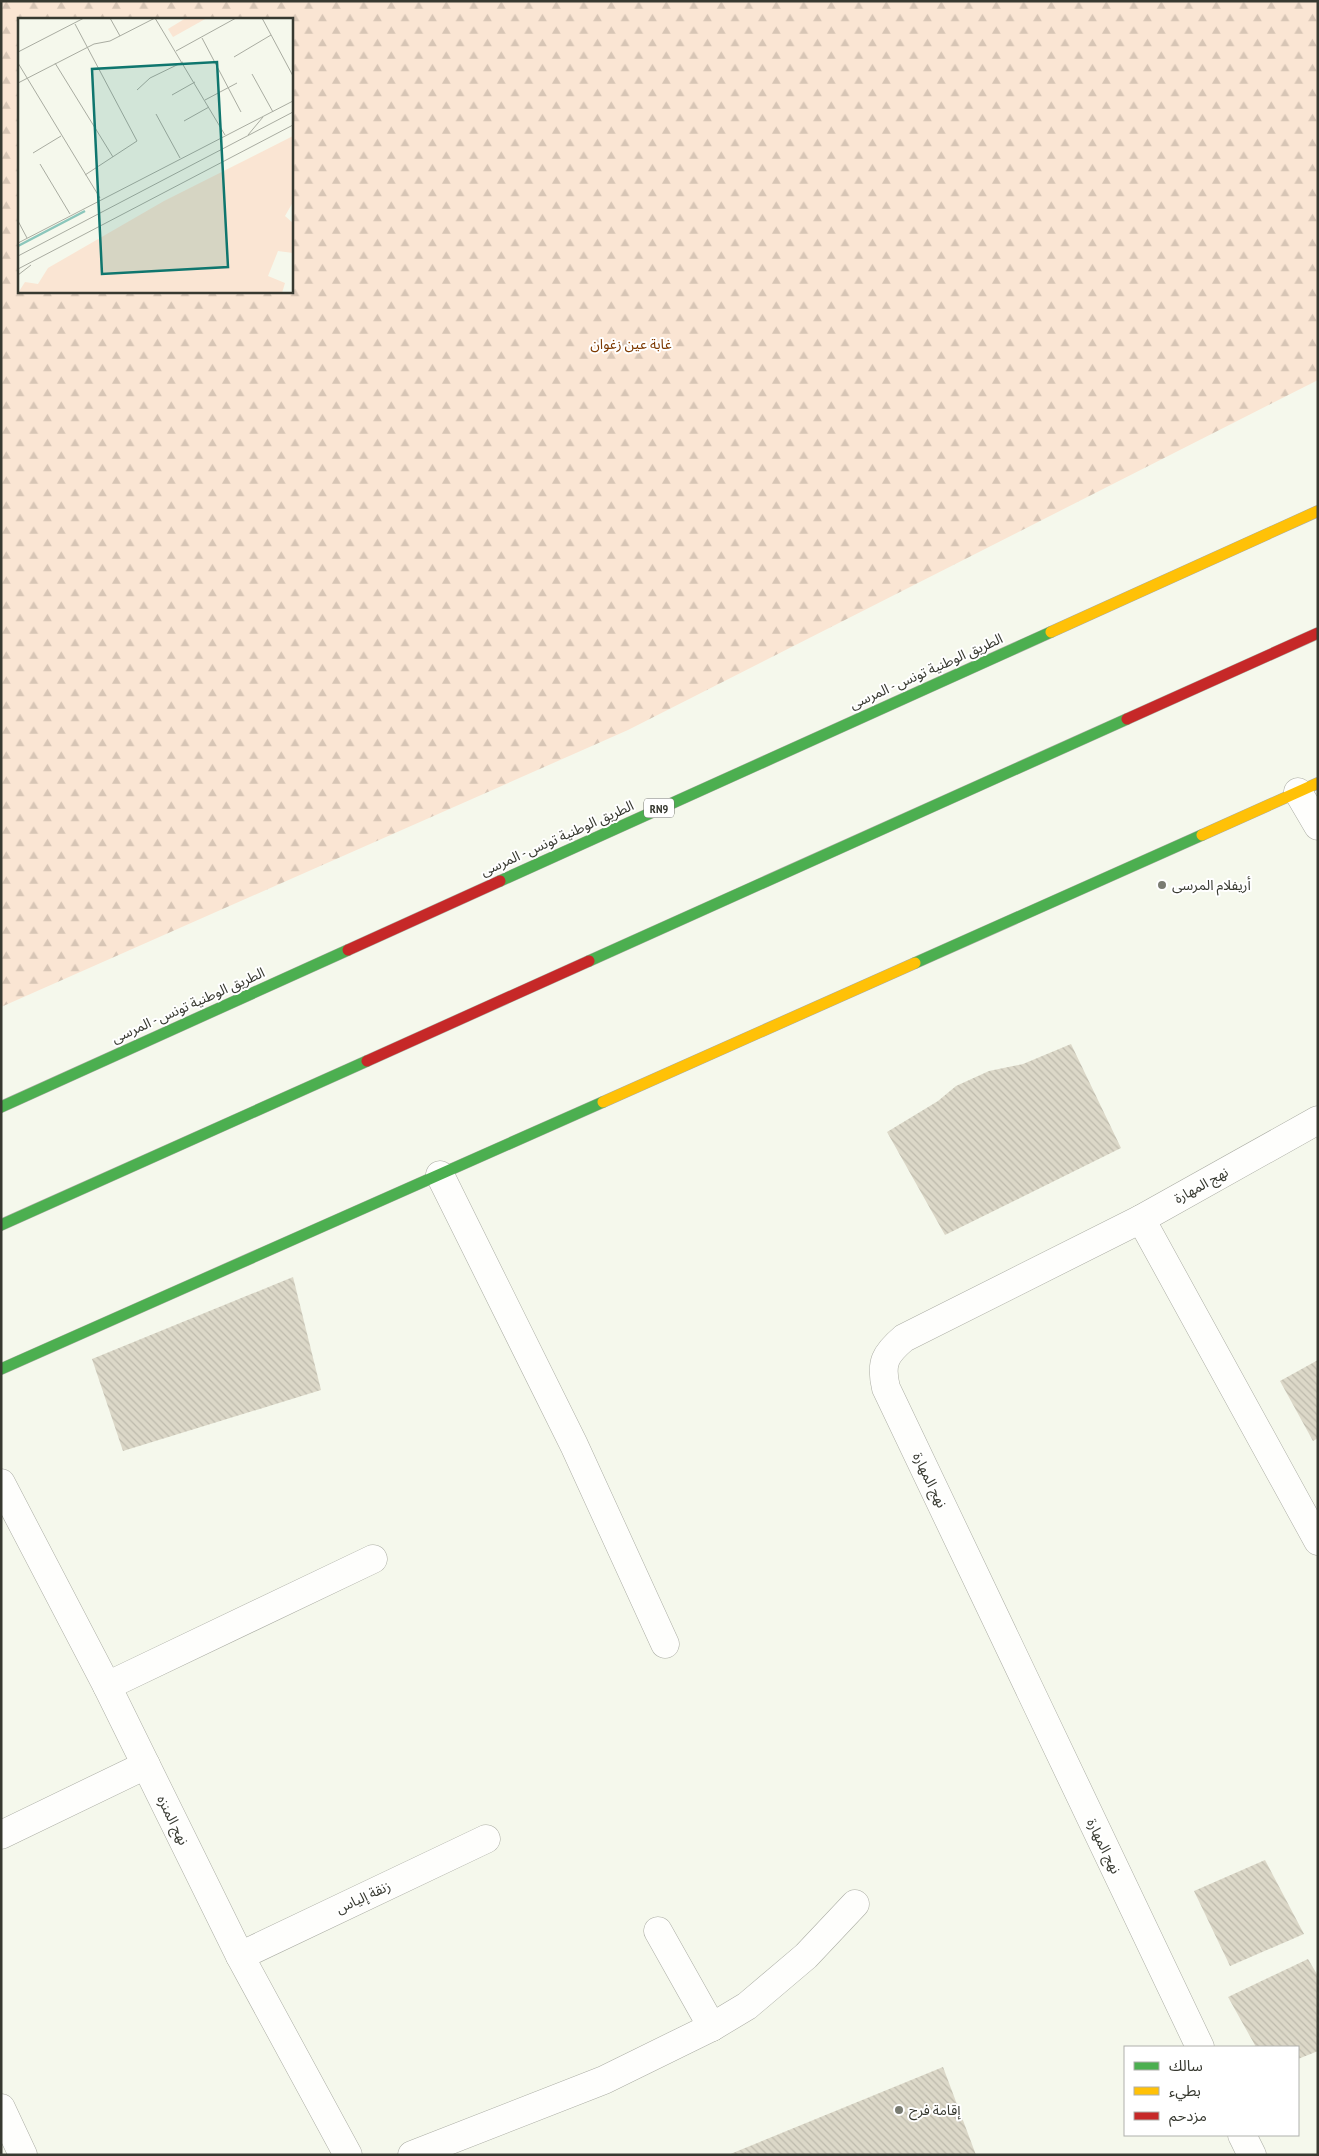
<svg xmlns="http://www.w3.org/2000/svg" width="1319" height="2156" viewBox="0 0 1319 2156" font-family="'PT Sans Narrow','Noto Sans Arabic',sans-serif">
  <defs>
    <pattern id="forest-firs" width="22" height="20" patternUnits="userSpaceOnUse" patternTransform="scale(1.25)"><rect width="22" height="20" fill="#fae5d3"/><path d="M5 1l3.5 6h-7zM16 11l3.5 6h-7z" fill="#d7c5b5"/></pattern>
    <pattern id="building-back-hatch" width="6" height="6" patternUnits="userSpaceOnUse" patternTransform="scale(1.25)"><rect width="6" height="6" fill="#dcd8c8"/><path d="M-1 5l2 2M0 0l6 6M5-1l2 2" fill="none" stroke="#bdbaac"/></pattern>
  </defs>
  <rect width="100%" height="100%" fill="#f5f8ec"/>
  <path fill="url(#forest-firs)" fill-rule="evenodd" d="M1,1H1318V380L628,730L1,1007ZM19,19H291V291H19Z"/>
  <g fill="url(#building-back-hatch)">
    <polygon points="1071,1044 1121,1148 945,1235 887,1132 938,1101 956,1086 989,1071 1023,1064"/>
    <polygon points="293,1277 321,1390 123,1451 92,1359"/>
    <polygon points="1318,1360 1318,1438 1313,1441 1280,1381"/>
    <polygon points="1265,1860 1304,1934 1230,1966 1194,1891"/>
    <polygon points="1308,1959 1318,1976 1318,2051 1298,2059 1298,2047 1256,2047 1228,1997"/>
    <polygon points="943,2067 976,2155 728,2155"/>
  </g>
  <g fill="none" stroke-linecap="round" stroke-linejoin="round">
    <defs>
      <g id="street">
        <polyline points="1298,792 1318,826"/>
        <polyline points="440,1175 574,1445 665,1644"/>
        <polyline points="1141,1219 1318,1541"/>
        <polyline points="1,1483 107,1686 240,1956 348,2155"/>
        <polyline points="107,1686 373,1559"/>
        <polyline points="1,1835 146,1765"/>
        <polyline points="658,1931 712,2027"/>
        <polyline points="240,1956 486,1839"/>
        <path d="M1200,2047L886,1388C880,1363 885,1354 904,1338L1141,1219L1318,1120"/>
        <polyline points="1,2108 23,2155"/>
        <polyline points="1242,2135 1252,2155"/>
        <polyline points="412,2155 604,2080 712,2027 747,2006 806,1956 855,1904"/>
      </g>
      <g id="fast">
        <polyline points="500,881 1051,632"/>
        <polyline points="589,961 1127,719"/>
        <polyline points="915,963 1202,835"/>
        <polyline points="1,1107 348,950"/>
        <polyline points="1,1225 367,1061"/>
        <polyline points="1,1369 603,1102"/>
      </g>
      <g id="slow">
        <polyline points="1051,632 1318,511"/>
        <polyline points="1202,835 1318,783"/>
        <polyline points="603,1102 915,963"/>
      </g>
      <g id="jam">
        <polyline points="1127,719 1318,633"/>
        <polyline points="348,950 500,881"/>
        <polyline points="367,1061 589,961"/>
      </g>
    </defs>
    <use href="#street" stroke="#abada4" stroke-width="29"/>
    <use href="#fast" stroke="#abada4" stroke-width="12"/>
    <use href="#slow" stroke="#abada4" stroke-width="12"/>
    <use href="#jam" stroke="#abada4" stroke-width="12"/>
    <use href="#street" stroke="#fefefc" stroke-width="28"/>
    <use href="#fast" stroke="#4caf50" stroke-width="11"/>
    <use href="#slow" stroke="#ffc107" stroke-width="11"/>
    <use href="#jam" stroke="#c62828" stroke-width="11"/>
  </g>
  <g fill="#7a7c72" stroke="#fff" stroke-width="2">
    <circle cx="1162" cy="885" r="5"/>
    <circle cx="899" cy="2110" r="5"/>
  </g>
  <g text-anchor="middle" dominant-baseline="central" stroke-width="4" stroke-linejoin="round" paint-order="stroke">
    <rect fill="#fff" stroke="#73746e" stroke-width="1" x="644" y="798.5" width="30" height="19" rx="4"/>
    <g font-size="12" font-weight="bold" fill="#373930">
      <text x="659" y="808">RN9</text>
    </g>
    <g font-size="14" fill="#7d3900" stroke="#fff">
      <text x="631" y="344">غابة عين زغوان</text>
    </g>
    <g font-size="14" fill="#373930" stroke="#fff">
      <text transform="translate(926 671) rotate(-24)">الطريق الوطنية تونس - المرسى</text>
      <text transform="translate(557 838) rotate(-24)">الطريق الوطنية تونس - المرسى</text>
      <text transform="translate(188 1005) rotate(-24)">الطريق الوطنية تونس - المرسى</text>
      <text transform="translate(1201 1185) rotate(-29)">نهج المهارة</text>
      <text transform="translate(930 1480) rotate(64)">نهج المهارة</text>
      <text transform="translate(173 1820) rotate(64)">نهج المنزه</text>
      <text transform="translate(1104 1846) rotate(64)">نهج المهارة</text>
      <text transform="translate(363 1897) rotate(-25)">زنقة إلياس</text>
    </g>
    <g font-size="14" fill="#373930" stroke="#fff" text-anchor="start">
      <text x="1172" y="885">أريفلام المرسى</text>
      <text x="909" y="2110">إقامة فرح</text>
    </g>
  </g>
  <g transform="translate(18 18)">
    <rect width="275" height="275" fill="#f5f8ec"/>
    <path d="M275,118V184L267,198L275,205V235L260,233L250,258L267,265L264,275H0L7,264L20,266L30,250L146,183Z" fill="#fae5d3"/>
    <path d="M168,0H189L155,19L150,11Z" fill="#fae5d3"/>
    <path fill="none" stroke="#8bc6bb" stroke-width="2.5" d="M0,228L67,193"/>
    <path fill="none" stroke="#a9aca1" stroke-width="1" d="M92,0L102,18M137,0L207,117M244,0L275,58M57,6L119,123L67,157M184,20L223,94M158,33L218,0M0,34L66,0M216,39L253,17M0,45L82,180M37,45L95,139M234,56L255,94M0,65L76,26L92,23L137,0M119,72L132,60L165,44M154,77L177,64M187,82L219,65M138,96L162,140M166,103L191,89M230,117L245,99M15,135L43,118M22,146L52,196M0,203L9,220M0,225L275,83M0,238L275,94M0,251L275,107M0,257L13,247"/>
    <path fill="#0f766e" fill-opacity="0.15" stroke="#0f766e" stroke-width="2.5" d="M199,44L210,249L84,256L74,51Z"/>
    <rect width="275" height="275" fill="none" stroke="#373930" stroke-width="2.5"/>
  </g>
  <rect width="1319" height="2156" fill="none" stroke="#373930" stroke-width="5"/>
  <rect x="1124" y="2046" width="175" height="90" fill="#ffffff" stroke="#afb0ac"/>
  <rect x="1134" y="2062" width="25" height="8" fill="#4caf50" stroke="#afb0ac"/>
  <text x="1169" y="2071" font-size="15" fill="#373930">سالك</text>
  <rect x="1134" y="2087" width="25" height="8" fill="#ffc107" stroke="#afb0ac"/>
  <text x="1169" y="2096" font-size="15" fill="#373930">بطيء</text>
  <rect x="1134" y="2112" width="25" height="8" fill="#c62828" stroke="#afb0ac"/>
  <text x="1169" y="2121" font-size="15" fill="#373930">مزدحم</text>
</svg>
